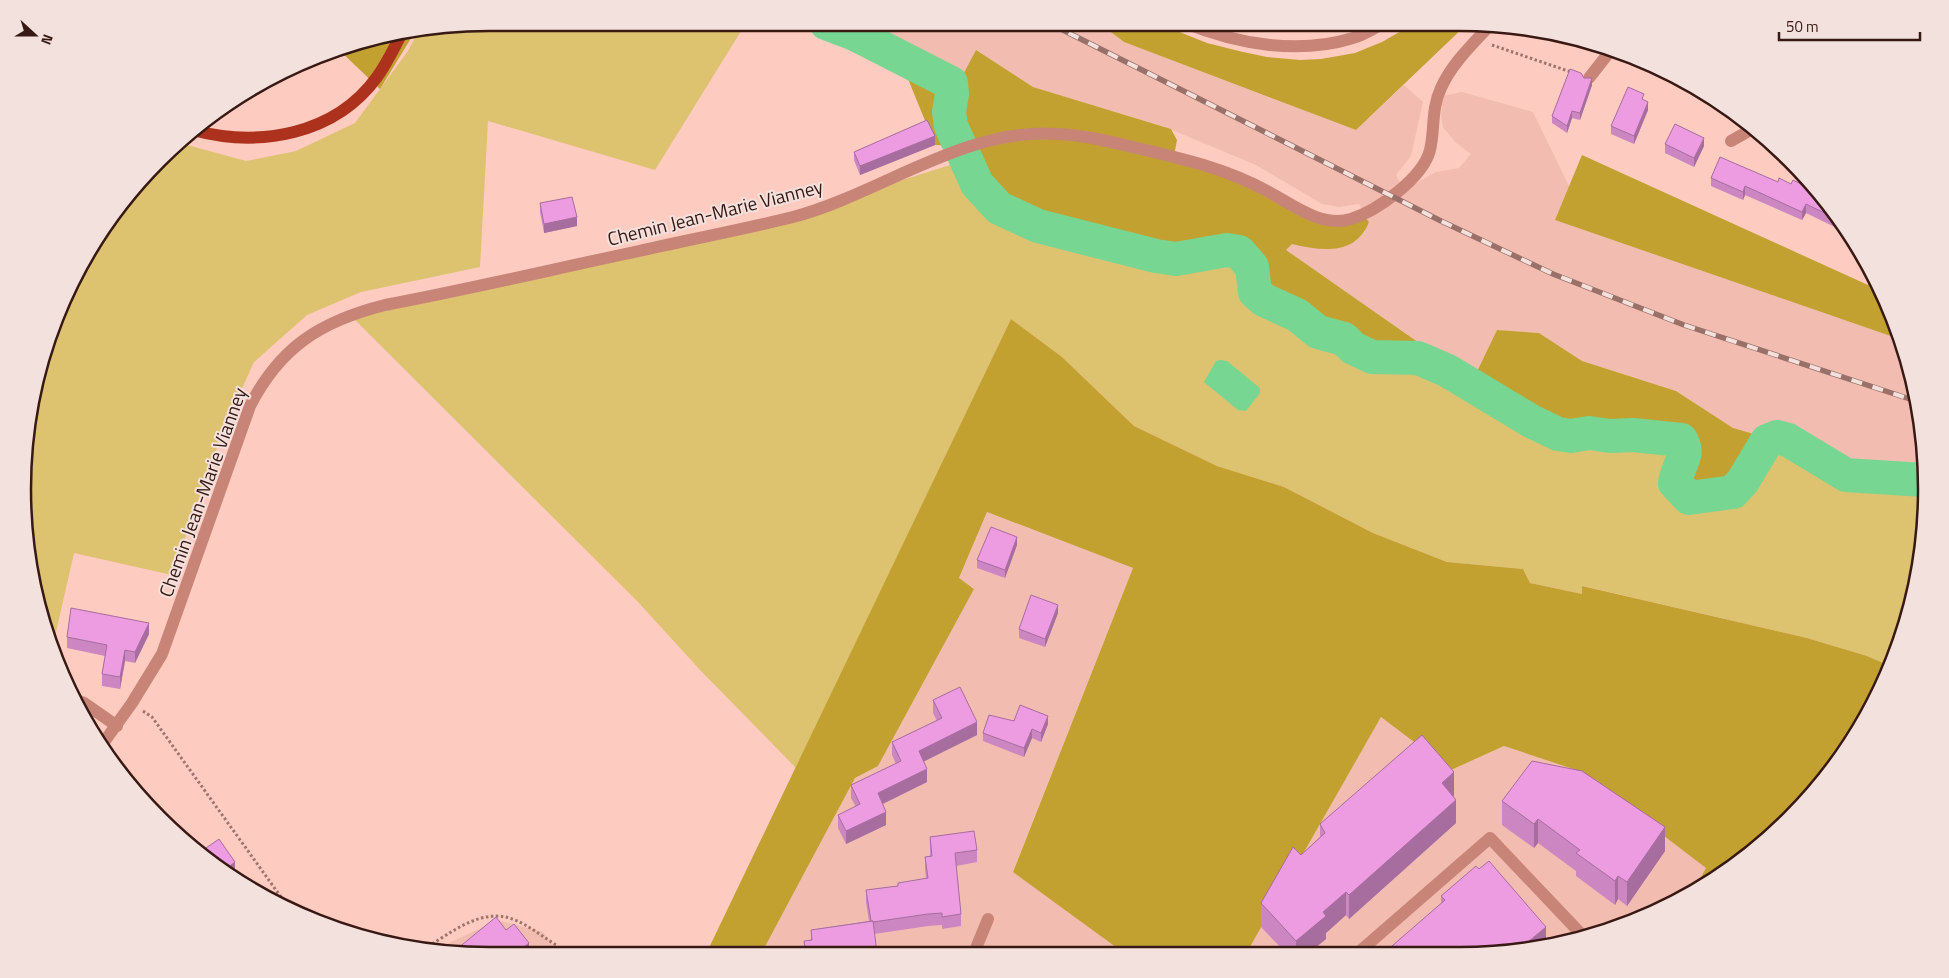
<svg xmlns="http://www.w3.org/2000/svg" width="1949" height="978" viewBox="0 0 1949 978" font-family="'Titillium Web',sans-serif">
  <rect width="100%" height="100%" fill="#fecbc0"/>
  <g fill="#f3bcb1">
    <polygon points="855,23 1099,23 1124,42 1356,130 1404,85 1423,102 1411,156 1396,175 1404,190 1436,172 1459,168 1471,154 1455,142 1443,127 1441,114 1443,96 1462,92 1533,112 1570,188 1555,220 1902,340 1922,428 1924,469 1920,467 1834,462 1783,433 1773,433 1766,438 1733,428 1676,391 1582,361 1539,333 1497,330 1473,380 1443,362 1406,334 1285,250 1292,244 1355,242 1364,233 1369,222 1359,204 1339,207 1322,204 1256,165 1165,127 1033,87 976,51 956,89 953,81 945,77 935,65"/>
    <polygon points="987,512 1133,568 1013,871 1124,953 761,954 855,778 878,766 974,588 959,579"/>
    <polygon points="1381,717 1451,770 1504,746 1579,771 1707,868 1696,887 1639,920 1521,951 1247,952"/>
    <polygon points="498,920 543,932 560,954 459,955 434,950"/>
  </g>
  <g fill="#ddc26f">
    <polygon points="489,23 746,23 655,170 488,121 480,267 361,292 307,315 254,362 224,428 172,575 74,553 54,641 26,550 32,398 85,256 138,182 180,143 246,161 296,151 355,123 408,51 417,34"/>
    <path d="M963,161L968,165L977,184L999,208L1038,226L1176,259L1227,250L1239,252L1252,267L1255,292L1264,300L1297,315L1318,332L1344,339L1353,348L1372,357L1418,358L1474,385L1531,421L1571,436L1589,433L1681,440C1688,451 1685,456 1678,467L1743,481L1767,441L1777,437L1788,440L1846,475L1924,480L1926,519L1911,609L1890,666L1867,656L1807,638L1583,586L1582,594L1530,583L1523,569L1447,562L1373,533L1284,487L1217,466L1134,426L1062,357L1011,319L796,768L701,671L638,602L349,314L793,217L861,193Z"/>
  </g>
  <g fill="#c2a130">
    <path d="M795,23H855L935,65L945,77L953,81L956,88L976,50L1033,87L1171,129L1177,140L1174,156L1325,219L1363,214L1369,222C1356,256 1321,251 1292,244L1286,250L1432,352L1454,374L1418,358L1372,357L1353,348L1344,339L1318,332L1297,315L1264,300L1255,292L1252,267L1239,252L1227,250L1176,259L1156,256C1129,249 1102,242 1075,235C1050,229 1021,223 1000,208C981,196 964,166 959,146L935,145L908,79Z"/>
    <polygon points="1099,23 1157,23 1207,43 1243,52 1267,57 1300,60 1321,59 1355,53 1382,42 1415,23 1468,23 1356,130 1124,42"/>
    <polygon points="413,35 380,89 337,48 339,47"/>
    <polygon points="1582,155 1868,285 1871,272 1902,340 1555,220"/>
    <polygon points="1011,319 1062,357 1134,426 1217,466 1284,487 1373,533 1447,562 1523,569 1530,583 1582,594 1582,586 1807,638 1867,656 1890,666 1879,695 1811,796 1744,859 1696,887 1706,868 1579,771 1504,746 1451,770 1381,717 1247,952 1124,953 1013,872 1133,568 987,512 959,578 974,589 878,766 855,778 761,954 706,954"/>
    <path d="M1497,330L1539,333L1582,361L1676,391L1733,428L1771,439L1767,441L1743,481L1733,492L1689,498L1675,483C1677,466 1691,455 1680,440L1634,435L1610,436L1589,433L1571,436L1558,434L1531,421L1471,384Z"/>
    <polygon points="1834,462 1920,467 1924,469 1924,477 1857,469 1850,472"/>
  </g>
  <g fill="#78d693">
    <path d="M997,194C1009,198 1013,211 1010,222C998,224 987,215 982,205Z"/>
    <polygon points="1220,360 1227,361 1260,388 1260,393 1246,411 1238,410 1204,382 1216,361"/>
  </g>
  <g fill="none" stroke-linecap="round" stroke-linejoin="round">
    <path stroke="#78d693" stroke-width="34" d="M826,23L855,34L951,83L952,94L949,112L951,126L977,184L999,208L1038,226L1156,256L1176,259L1227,250L1239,252L1252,267L1255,292L1264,300L1297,315L1318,332L1344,339L1353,348L1372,357L1418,358L1448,371L1531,421L1558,434L1571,436L1589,433L1610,436L1633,435L1681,440C1691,455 1677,466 1675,483L1689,498L1733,492L1743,481L1767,441L1777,437L1788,440L1846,475L1924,480"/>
    <g stroke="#9e756c" stroke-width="3" stroke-dasharray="2.5 2.5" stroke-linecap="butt">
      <polyline points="1492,45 1571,72"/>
      <polyline points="143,711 152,717 291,911"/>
      <path d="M424,949C451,933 482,906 515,920C530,926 544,938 558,946"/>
    </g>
    <g stroke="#c88577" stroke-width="12">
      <path d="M1185,23C1237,44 1298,55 1353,38C1364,35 1374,28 1384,23"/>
      <polyline points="1589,78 1611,50"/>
      <polyline points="1731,141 1754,128"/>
      <polyline points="73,699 84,703 117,726"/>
      <path d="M104,742L132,703L162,654L250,406C280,347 321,321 385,305C470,289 554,269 639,251C690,239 742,230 793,217C880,194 965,127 1057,134C1084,135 1111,142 1137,148C1184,159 1227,169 1269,192C1293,205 1322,228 1351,219C1377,211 1423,178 1430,150C1435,129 1431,109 1441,88C1452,63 1473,44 1491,24"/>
      <polyline points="1359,952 1490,838 1582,935"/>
      <polyline points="974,953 988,919"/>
    </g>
    <path stroke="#ad321e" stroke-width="12" d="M193,130C259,148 335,135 377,77C386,65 393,50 400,37"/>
    <defs>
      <polyline id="rail" points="1049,23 1441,221 1553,274 1684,325 1916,401"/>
    </defs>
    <use href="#rail" stroke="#997168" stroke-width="5.5"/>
    <use href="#rail" stroke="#f3e1de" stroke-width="4" stroke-dasharray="11" stroke-linecap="butt"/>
  </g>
  <g fill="#cc86c2">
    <polygon points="1584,78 1592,85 1580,120 1572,118 1567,133 1552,123 1552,116"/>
    <polygon points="1644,100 1648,110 1634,144 1611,134 1611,126"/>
    <polygon points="1665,144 1704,146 1694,167 1665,153"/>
    <polygon points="935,145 860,175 854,160 854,152"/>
    <polygon points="1711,178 1778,182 1791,184 1819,193 1847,232 1847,233 1806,213 1802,220 1745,195 1743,200 1711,186"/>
    <polygon points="540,203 577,226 544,233 540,212"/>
    <polygon points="1017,545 1005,578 977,568 977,560"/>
    <polygon points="1058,613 1045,647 1019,638 1019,629"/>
    <polygon points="149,634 135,663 125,661 120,689 102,686 102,674 105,656 67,648 67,637"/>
    <polygon points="933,700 977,735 923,761 927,782 883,804 886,825 846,844 838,828 838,815 856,807 851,798 851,785 896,764 892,755 892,742 937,721 933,713"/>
    <polygon points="1014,721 1048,724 1041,742 1032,738 1024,757 983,741 983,733"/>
    <polygon points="1454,796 1454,797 1456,823 1349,919 1346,915 1326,933 1326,939 1310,952 1285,952 1261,927 1261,903 1301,855 1320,837 1320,824"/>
    <polygon points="1502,801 1665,851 1627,906 1618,899 1615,905 1576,876 1576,871 1538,843 1534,848 1502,825"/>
    <polygon points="930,837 977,850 977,862 956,866 961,914 961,926 942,929 942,925 928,926 874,934 877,953 785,954 785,951 804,948 804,941 811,940 811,930 869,921 866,902 866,890 898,886 926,878 925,869 925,857 930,856"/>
    <polygon points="1441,896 1546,945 1441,903"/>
  </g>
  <g fill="#a66d9e">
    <polygon points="1592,78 1592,85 1580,120 1580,113"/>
    <polygon points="1648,102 1648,110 1634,144 1634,136"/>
    <polygon points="1572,111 1572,118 1567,133 1567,126"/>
    <polygon points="935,136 935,145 860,175 860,166"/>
    <polygon points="1704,138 1704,146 1694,167 1694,158"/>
    <polygon points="1745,186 1745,195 1743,200 1743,192"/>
    <polygon points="1806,204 1806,213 1802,220 1802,212"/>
    <polygon points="577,217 577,226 544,233 544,224"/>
    <polygon points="1017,537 1017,545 1005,578 1005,570"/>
    <polygon points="1058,605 1058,613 1045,647 1045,639"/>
    <polygon points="149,623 149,634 135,663 135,652"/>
    <polygon points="125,650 125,661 120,689 120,677"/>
    <polygon points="1048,716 1048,724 1041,742 1041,733"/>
    <polygon points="977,722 977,735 919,764 919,751"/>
    <polygon points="1032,729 1032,738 1024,757 1024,748"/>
    <polygon points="927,769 927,782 878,806 878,793"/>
    <polygon points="1454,772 1454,796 1442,807 1442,783"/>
    <polygon points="1456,800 1456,823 1349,919 1349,895"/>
    <polygon points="886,812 886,825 846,844 846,831"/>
    <polygon points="1538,819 1538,843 1534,848 1534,824"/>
    <polygon points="1665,827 1665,851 1627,906 1627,882"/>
    <polygon points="235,862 235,870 233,872 227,868"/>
    <polygon points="1618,876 1618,899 1615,905 1615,881"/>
    <polygon points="1346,892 1346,915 1326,933 1326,939 1310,952 1296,952 1296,941 1323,912"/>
    <polygon points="1546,927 1546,945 1521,951 1517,951"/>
    <polygon points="529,943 529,954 515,954"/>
  </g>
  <g fill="#ed9ce2" stroke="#a66d9e">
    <polygon points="1570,69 1581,73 1584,78 1592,78 1580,113 1572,111 1567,126 1552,116"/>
    <polygon points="1628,87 1644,94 1642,99 1648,102 1634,136 1611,126"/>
    <polygon points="927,120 935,136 860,166 854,152"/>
    <polygon points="1675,124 1704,138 1694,158 1665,144"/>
    <polygon points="1720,157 1778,182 1779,178 1791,184 1793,180 1819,193 1839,220 1806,204 1802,212 1745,186 1743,192 1711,178"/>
    <polygon points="572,197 577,217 544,224 540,203"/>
    <polygon points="991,527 1017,537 1005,570 977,560"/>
    <polygon points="1031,595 1058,605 1045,639 1019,629"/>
    <polygon points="71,608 149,623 135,652 125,650 120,677 102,674 107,645 67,637"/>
    <polygon points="960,687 977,722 919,751 927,769 878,793 886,812 846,831 838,815 860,804 851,785 901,761 892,742 942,718 933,700"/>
    <polygon points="1020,705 1048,716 1041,733 1032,729 1024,748 983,733 989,715 1014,721"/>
    <polygon points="1422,735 1454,772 1442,783 1456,800 1349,895 1346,892 1323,912 1326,916 1296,941 1261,903 1293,847 1301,855 1325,833 1320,824"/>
    <polygon points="1532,761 1582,771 1665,827 1627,882 1618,876 1615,881 1576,853 1580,850 1538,819 1534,824 1502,801"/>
    <polygon points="974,831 977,850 955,853 961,914 942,917 942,913 928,914 873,922 873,921 871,921 866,890 898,886 898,883 928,878 925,857 932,856 930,837"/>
    <polygon points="219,839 235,862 227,868 204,851 203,850"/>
    <polygon points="1489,861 1546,927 1517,951 1385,952 1445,900 1441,896 1476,866 1479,869"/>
    <polygon points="496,917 506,930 514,924 529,943 515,954 459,955 452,953"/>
    <polygon points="873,921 877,953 785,954 785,951 805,948 804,941 812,940 811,930"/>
  </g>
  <g text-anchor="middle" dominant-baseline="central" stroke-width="4" stroke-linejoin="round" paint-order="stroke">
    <g font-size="19" fill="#381913" stroke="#f3e1de">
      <text transform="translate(715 212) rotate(-14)">Chemin Jean-Marie Vianney</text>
      <text transform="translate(202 492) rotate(-70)">Chemin Jean-Marie Vianney</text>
    </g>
  </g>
  <path d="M0 0H1949V978H0ZM489 31H1460A458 458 0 0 1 1918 489V489A458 458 0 0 1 1460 947H489A458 458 0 0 1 31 489V489A458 458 0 0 1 489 31Z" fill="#f3e1de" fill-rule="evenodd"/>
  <path fill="none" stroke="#381913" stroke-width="2.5" d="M489 31H1460A458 458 0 0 1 1918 489V489A458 458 0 0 1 1460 947H489A458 458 0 0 1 31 489V489A458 458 0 0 1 489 31Z"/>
  <g transform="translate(35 35) rotate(111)" stroke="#f3e1de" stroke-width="4" paint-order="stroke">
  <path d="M0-4L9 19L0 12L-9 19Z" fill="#381913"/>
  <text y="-8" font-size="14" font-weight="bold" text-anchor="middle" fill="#381913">N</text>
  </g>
  <path d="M1779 32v8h141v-8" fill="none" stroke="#381913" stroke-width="2.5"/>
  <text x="1786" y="32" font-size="15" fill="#381913" stroke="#f3e1de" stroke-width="4" paint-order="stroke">50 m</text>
</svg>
